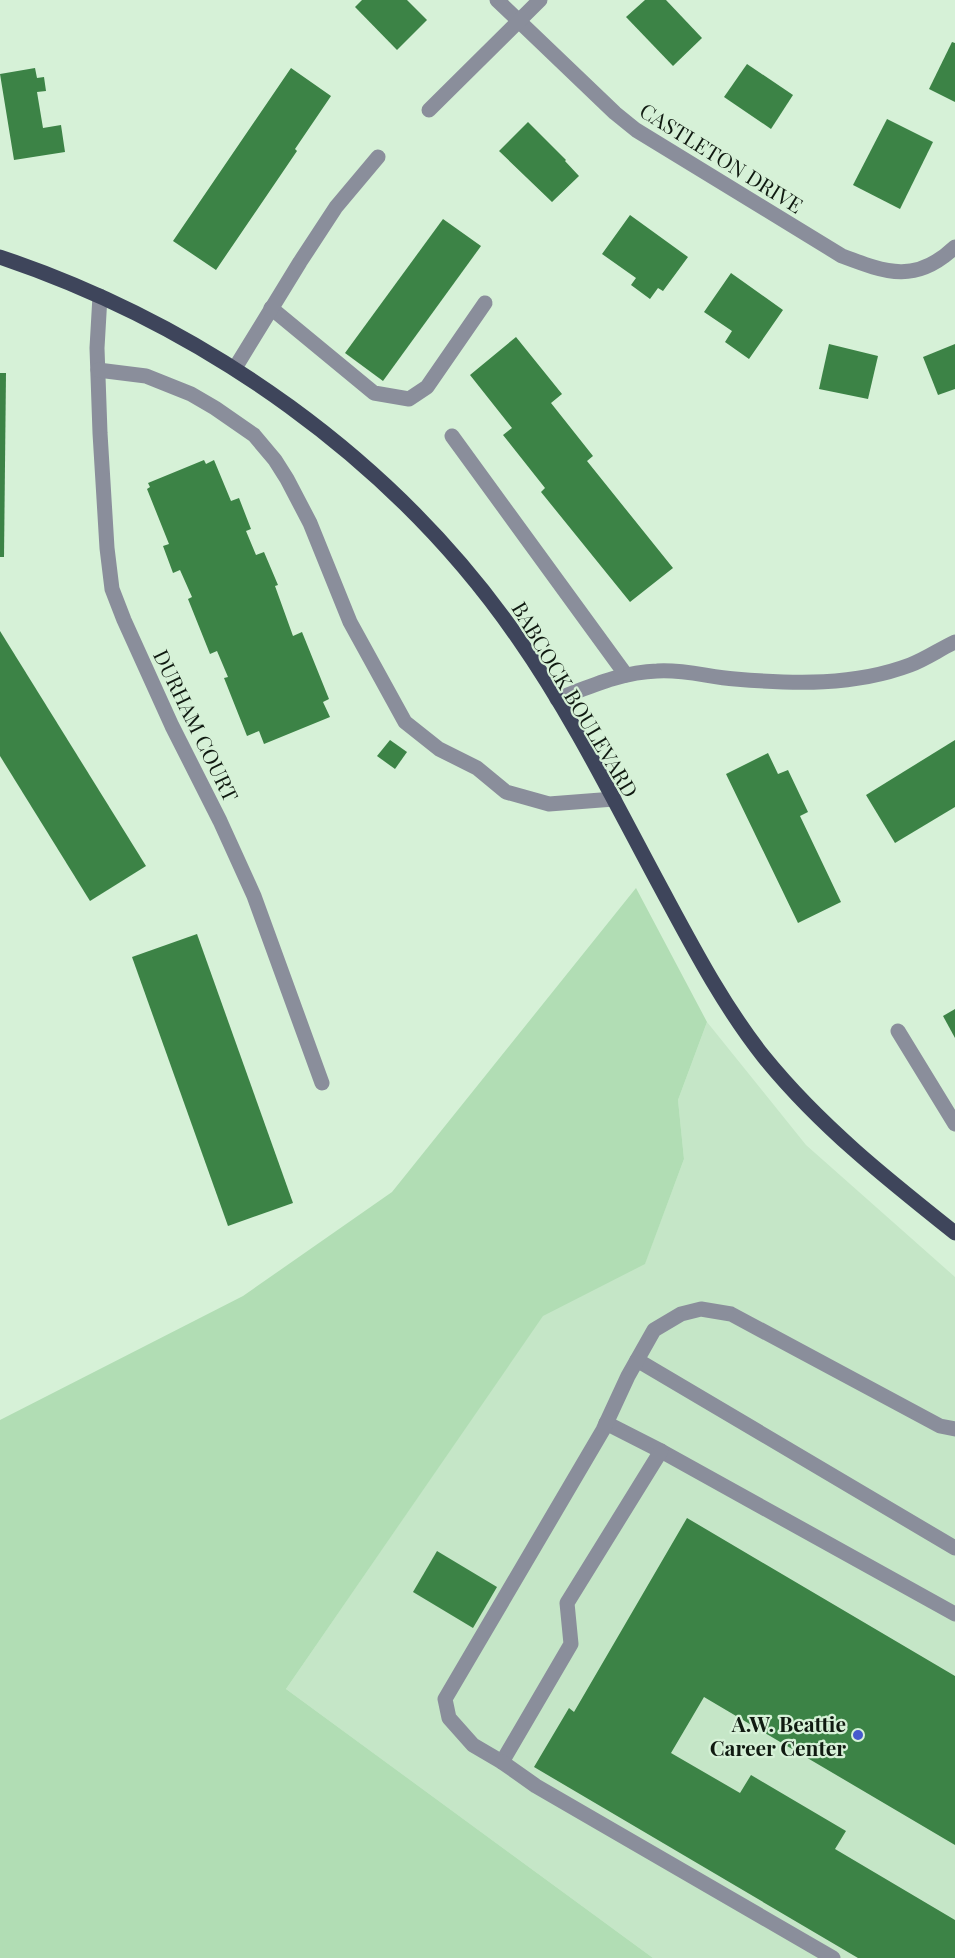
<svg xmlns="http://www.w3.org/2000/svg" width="955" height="1958" viewBox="0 0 955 1958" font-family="'Playfair Display',serif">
  <rect width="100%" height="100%" fill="#d6f1d7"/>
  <polygon fill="#c5e6c7" points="707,1022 806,1145 955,1277 955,1958 653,1958 286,1689 543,1315 645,1263 684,1159 678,1100"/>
  <polygon fill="#b1ddb4" points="636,888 707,1022 678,1100 684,1159 645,1264 543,1316 286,1689 653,1958 0,1958 0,1420 243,1296 392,1192"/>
  <g fill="#3c8346">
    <polygon points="362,0 407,0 427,20 397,50 355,7"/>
    <polygon points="645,0 666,0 702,38 673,66 626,17"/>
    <polygon points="952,42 955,43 955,102 929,89"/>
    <polygon points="747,64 793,95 771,129 724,97"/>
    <polygon points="35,68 37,78 44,77 46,91 37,92 43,128 61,125 65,152 14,160 0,74"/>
    <polygon points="291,68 331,96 295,149 297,151 216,270 173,241"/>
    <polygon points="887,119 933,142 900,209 853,185"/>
    <polygon points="528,122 566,160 565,161 579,176 552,202 499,151"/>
    <polygon points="630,215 688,257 663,291 658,288 650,299 631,285 636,278 602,254"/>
    <polygon points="443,219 481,246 383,381 345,353"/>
    <polygon points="731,273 783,310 749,359 725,342 732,331 704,312"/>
    <polygon points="516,337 562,394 551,403 593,456 587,461 673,568 630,602 541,492 545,488 503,435 512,428 470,375"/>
    <polygon points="829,344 878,356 868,399 819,389"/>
    <polygon points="955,344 955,389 938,395 923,357"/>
    <polygon points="0,373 6,373 4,557 0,557"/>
    <polygon points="204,460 206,464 214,460 231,501 239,498 251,529 246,531 256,555 264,552 278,585 275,586 293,636 302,632 329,699 323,702 330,717 264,744 259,731 247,736 224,678 228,677 217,651 210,654 188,599 192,597 180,570 173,573 163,546 169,544 147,489 150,487 148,483"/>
    <polygon points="0,631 146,866 90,901 0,756"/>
    <polygon points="390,740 407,752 395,769 377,756"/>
    <polygon points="955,740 955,807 895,843 866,795"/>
    <polygon points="768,753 778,774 788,770 808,812 800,816 841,902 798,923 726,774"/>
    <polygon points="197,934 293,1203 228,1226 132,957"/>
    <polygon points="955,1009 955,1038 943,1016"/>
    <polygon points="687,1518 955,1676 955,1845 704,1697 671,1753 740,1793 751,1775 846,1831 835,1849 955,1920 955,1958 858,1958 534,1767 569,1708 574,1712"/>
    <polygon points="437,1551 497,1587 473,1628 413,1592"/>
  </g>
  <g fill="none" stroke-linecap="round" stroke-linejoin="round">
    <g stroke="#8a8e9b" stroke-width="15">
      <path d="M497,0L615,113L636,130L842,256C887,273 916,284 955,247"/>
      <polyline points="429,110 540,0"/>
      <polyline points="100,296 97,348 100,433 107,548 112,589 124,620 172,726 220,821 254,896 322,1083"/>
      <polyline points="271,308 374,393 409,399 427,387 485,303"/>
      <polyline points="235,368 300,262 336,207 378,157"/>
      <polyline points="98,370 146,376 191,394 215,408 254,435 275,460 287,479 310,523 350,622 405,722 439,749 477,768 506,792 549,804 614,799"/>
      <polyline points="452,436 626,675"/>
      <path d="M557,699C589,687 622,672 657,671C683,669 709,677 735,679C794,684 854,686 910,665C926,659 940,649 955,642"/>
      <polyline points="898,1031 955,1124"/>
      <polyline points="637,1360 955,1548"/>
      <polyline points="606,1423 661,1451 955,1614"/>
      <polyline points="661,1451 567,1603 571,1644 502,1762 473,1745 449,1718 445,1699 603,1430 628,1376 654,1330 681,1314 701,1309 731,1314 940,1426 955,1429"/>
      <polyline points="502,1762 536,1786 833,1958"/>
    </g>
    <path stroke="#3e455b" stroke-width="15" d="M0,257C205,326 395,460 518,638C576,721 620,813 668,901C697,955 726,1009 764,1057C819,1125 887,1179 955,1233"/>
  </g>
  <circle fill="#4659cd" stroke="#d6f1d7" stroke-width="2" cx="858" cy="1735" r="6"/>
  <g text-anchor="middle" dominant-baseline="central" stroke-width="4.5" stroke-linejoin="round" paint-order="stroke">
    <g font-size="21" fill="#101a11" stroke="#d6f1d7">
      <text transform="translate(722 157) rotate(32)">CASTLETON DRIVE</text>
      <text transform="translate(576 699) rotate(59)">BABCOCK BOULEVARD</text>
      <text transform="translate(197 725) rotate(64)">DURHAM COURT</text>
    </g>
    <g font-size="21" font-weight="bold" fill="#101a11" stroke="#d6f1d7" text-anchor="end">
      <text x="846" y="1723">A.W. Beattie<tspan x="846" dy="24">Career Center</tspan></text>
    </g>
  </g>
</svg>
